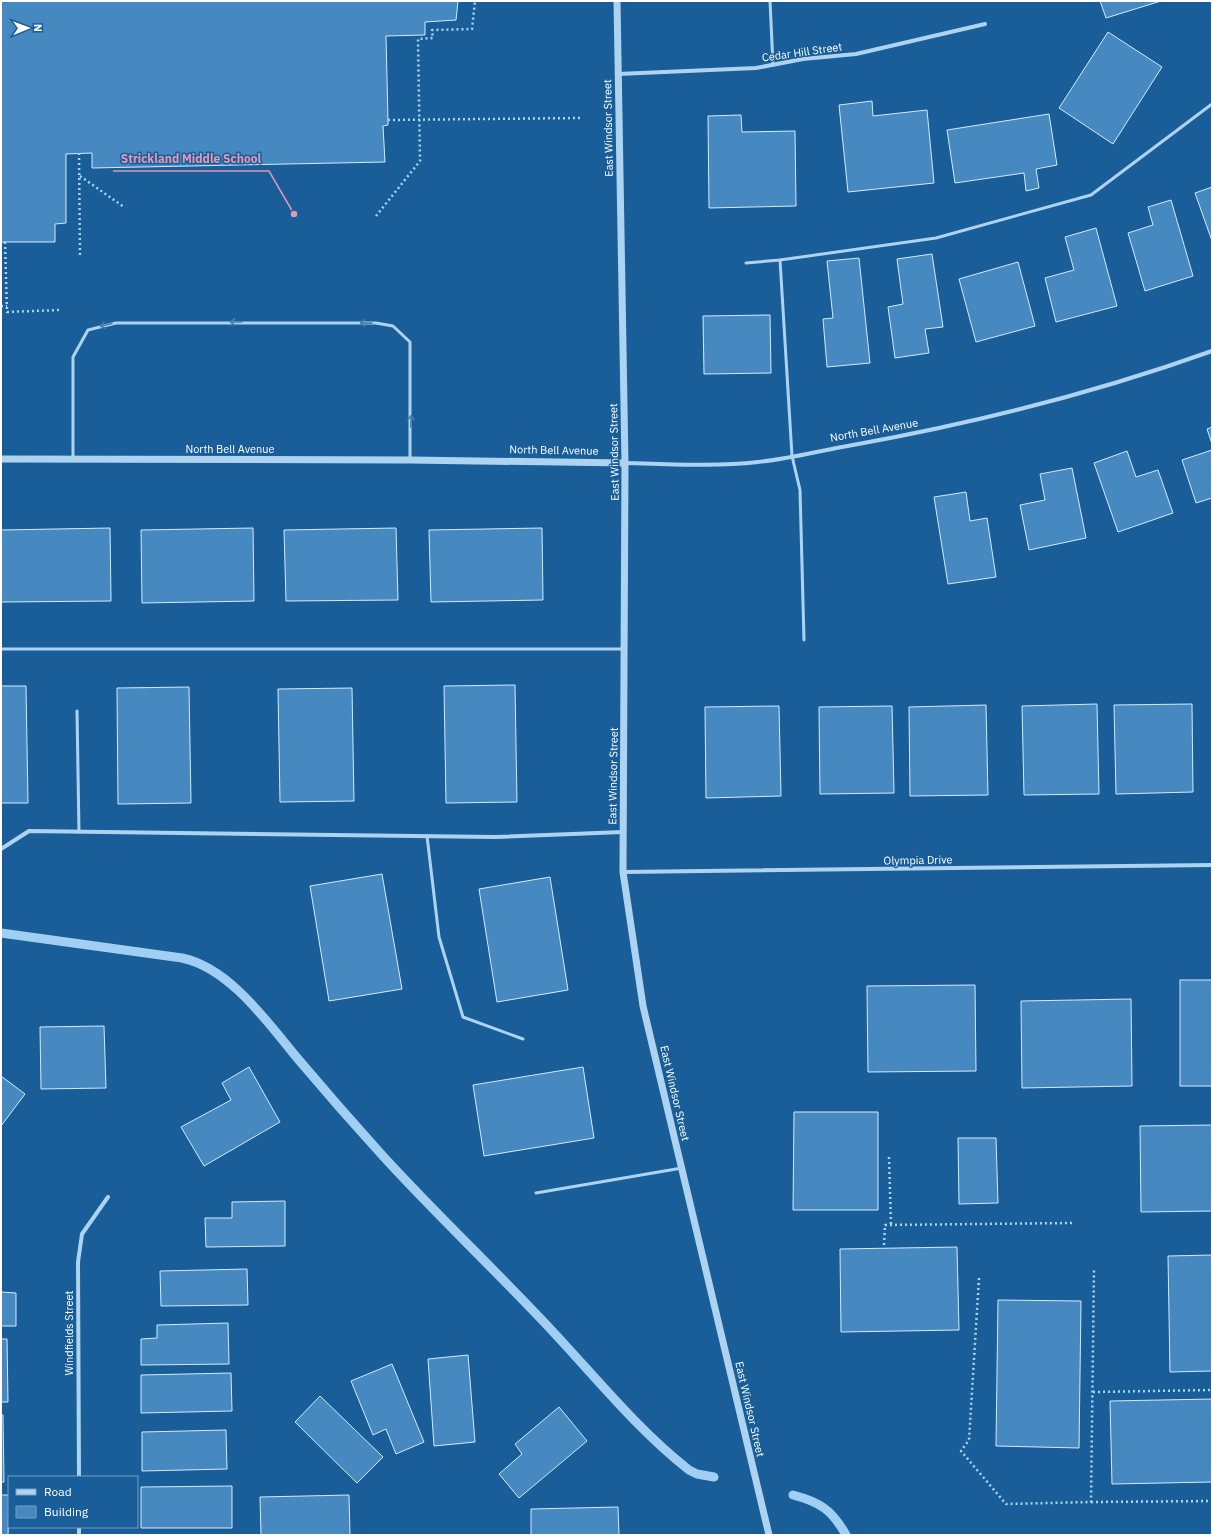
<svg xmlns="http://www.w3.org/2000/svg" width="1213" height="1536" viewBox="0 0 1213 1536" font-family="'IBM Plex Sans',sans-serif">
  <rect width="100%" height="100%" fill="#195e98"/>
  <g fill="none" stroke-linecap="round" stroke-linejoin="round">
    <g stroke="#a1cff3" stroke-width="9">
      <path d="M1,933L182,958C230,968 268,1023 298,1059C325,1091 353,1123 382,1155C433,1211 489,1264 541,1319C589,1369 635,1428 689,1470L697,1474L714,1477"/>
      <path d="M793,1495C820,1502 832,1510 846,1535"/>
    </g>
  </g>
  <g fill="#4689c0" stroke="#d5eafc">
    <polygon points="1,1 458,1 456,20 425,22 425,35 386,36 388,120 388,125 383,126 385,162 92,168 92,153 66,154 66,223 55,224 55,242 1,242"/>
    <polygon points="1100,1 1161,1 1106,18"/>
    <polygon points="1108,32 1162,67 1113,144 1059,108"/>
    <polygon points="872,101 873,116 927,110 934,183 848,192 839,105"/>
    <polygon points="1049,114 1057,165 1036,169 1039,188 1026,191 1024,173 955,183 947,130"/>
    <polygon points="741,115 742,132 795,131 796,206 709,208 708,116"/>
    <polygon points="1212,187 1212,241 1195,193"/>
    <polygon points="1171,200 1193,276 1145,291 1128,233 1153,225 1148,207"/>
    <polygon points="1096,228 1117,306 1056,322 1045,278 1074,270 1065,237"/>
    <polygon points="932,254 943,327 925,329 929,353 895,358 888,307 903,304 897,259"/>
    <polygon points="859,258 870,363 827,367 823,319 833,318 827,261"/>
    <polygon points="1018,262 1035,326 976,342 959,279"/>
    <polygon points="770,315 771,373 704,374 703,316"/>
    <polygon points="1212,427 1212,444 1207,429"/>
    <polygon points="1212,450 1212,498 1196,503 1182,460"/>
    <polygon points="1127,451 1136,477 1158,470 1173,513 1118,532 1094,463"/>
    <polygon points="1072,468 1086,538 1029,550 1020,505 1045,500 1040,474"/>
    <polygon points="966,492 970,521 987,518 996,577 948,584 934,497"/>
    <polygon points="110,528 111,601 1,602 1,530"/>
    <polygon points="253,528 254,601 142,603 141,530"/>
    <polygon points="396,528 398,600 286,601 284,530"/>
    <polygon points="542,528 543,600 431,602 429,530"/>
    <polygon points="515,685 517,802 446,803 444,686"/>
    <polygon points="1,686 26,686 28,803 1,803"/>
    <polygon points="189,687 191,803 118,804 117,688"/>
    <polygon points="352,688 354,801 280,802 278,689"/>
    <polygon points="1097,704 1099,794 1024,795 1022,706"/>
    <polygon points="1192,704 1193,792 1116,794 1114,705"/>
    <polygon points="986,705 988,795 910,796 909,707"/>
    <polygon points="779,706 781,796 706,798 705,707"/>
    <polygon points="892,706 894,793 820,794 819,707"/>
    <polygon points="382,874 402,989 329,1001 310,886"/>
    <polygon points="550,877 568,990 497,1002 479,889"/>
    <rect x="1180" y="980" width="32" height="106"/>
    <polygon points="975,985 976,1071 868,1072 867,986"/>
    <polygon points="1131,999 1132,1086 1022,1088 1021,1001"/>
    <polygon points="104,1026 106,1088 41,1089 40,1027"/>
    <polygon points="249,1067 280,1122 204,1166 181,1127 231,1100 222,1083"/>
    <polygon points="583,1067 594,1138 484,1156 473,1085"/>
    <polygon points="1,1076 25,1094 1,1126"/>
    <polygon points="794,1112 878,1112 878,1210 793,1210"/>
    <polygon points="1212,1125 1212,1211 1141,1212 1140,1126"/>
    <polygon points="958,1138 996,1138 998,1203 959,1204"/>
    <polygon points="285,1201 285,1246 206,1247 205,1218 232,1218 232,1202"/>
    <polygon points="957,1247 959,1330 841,1332 840,1249"/>
    <polygon points="1212,1255 1212,1371 1170,1372 1168,1256"/>
    <polygon points="247,1269 248,1305 161,1306 160,1271"/>
    <polygon points="1,1292 16,1293 16,1326 1,1326"/>
    <polygon points="998,1300 1081,1301 1079,1448 996,1446"/>
    <polygon points="228,1323 229,1364 141,1365 141,1339 157,1338 157,1325"/>
    <polygon points="1,1339 7,1339 8,1402 1,1402"/>
    <polygon points="468,1355 475,1442 434,1446 428,1359"/>
    <polygon points="392,1364 424,1442 396,1454 386,1429 373,1435 351,1381"/>
    <polygon points="231,1373 232,1411 141,1413 141,1375"/>
    <polygon points="320,1396 383,1457 357,1483 295,1422"/>
    <polygon points="1212,1399 1212,1482 1112,1484 1110,1401"/>
    <polygon points="559,1407 587,1441 519,1498 499,1474 522,1454 515,1444"/>
    <polygon points="1,1415 3,1415 4,1482 1,1482"/>
    <polygon points="226,1430 227,1469 142,1471 142,1432"/>
    <polygon points="232,1486 232,1528 141,1528 141,1487"/>
    <polygon points="1,1495 9,1495 8,1535 1,1535"/>
    <polygon points="349,1495 350,1535 261,1535 260,1497"/>
    <polygon points="618,1507 619,1535 531,1535 531,1509"/>
  </g>
  <g fill="none" stroke-linecap="round" stroke-linejoin="round">
    <g stroke="#aed3f1" stroke-width="2.5" stroke-dasharray="2 3" stroke-linecap="butt">
      <polyline points="388,120 581,118"/>
      <polyline points="79,153 80,257"/>
      <polyline points="80,176 124,207"/>
      <polyline points="376,216 420,161 418,39 433,38 432,30 472,29 475,1"/>
      <polyline points="5,242 7,312 60,310"/>
      <polyline points="1,306 7,306"/>
      <polyline points="889,1157 891,1225"/>
      <polyline points="884,1245 885,1225 1072,1223"/>
      <polyline points="979,1278 969,1440 961,1451 1006,1504 1091,1502 1094,1268"/>
      <polyline points="1093,1392 1212,1390"/>
      <polyline points="1091,1502 1212,1501"/>
    </g>
    <g stroke="#aed3f1" stroke-width="3">
      <polyline points="770,1 773,65"/>
      <polyline points="780,260 792,456 800,490 804,640"/>
      <polyline points="746,263 780,260 936,238 1091,195 1212,104"/>
      <polyline points="73,458 73,357 88,330 116,323 376,323 393,326 410,342 410,460"/>
      <polyline points="1,649 623,649"/>
      <polyline points="77,711 79,832"/>
      <polyline points="427,836 439,937 463,1017 523,1039"/>
      <polyline points="536,1193 682,1168"/>
    </g>
    <g stroke="#aed3f1" stroke-width="4">
      <polyline points="618,74 756,68 803,59 856,54 985,24"/>
      <path d="M625,463C669,464 714,467 758,462C790,459 822,450 853,445C975,423 1095,393 1212,351"/>
      <polyline points="1,849 29,831 495,837 623,832"/>
      <polyline points="623,872 1212,865"/>
      <polyline points="79,1477 78,1262 82,1234 108,1197"/>
      <polyline points="79,1527 79,1535"/>
    </g>
    <g stroke="#aed3f1" stroke-width="7">
      <polyline points="617,1 625,463 623,872 643,1006 769,1535"/>
      <polyline points="1,459 410,460 625,463"/>
    </g>
  </g>
  <defs><path id="oneway-shaft" d="M-6 0H5M1.5-3L5.5 0L1.5 3" fill="none" stroke-width="1.6" stroke-linecap="round" stroke-linejoin="round"/></defs>
  <g stroke="#4681b3">
    <use href="#oneway-shaft" transform="translate(236 322) rotate(180)"/>
    <use href="#oneway-shaft" transform="translate(366 323) rotate(-179)"/>
    <use href="#oneway-shaft" transform="translate(106 325) rotate(166)"/>
    <use href="#oneway-shaft" transform="translate(411 421) rotate(-89)"/>
  </g>
  <g text-anchor="middle" dominant-baseline="central" stroke-width="3" stroke-linejoin="round" paint-order="stroke">
    <g font-size="11" fill="#fff" stroke="#195e98">
      <text transform="translate(802 52) rotate(-8)">Cedar Hill Street</text>
      <text transform="translate(608 128) rotate(-91)">East Windsor Street</text>
      <text transform="translate(874 430) rotate(-10)">North Bell Avenue</text>
      <text x="230" y="449">North Bell Avenue</text>
      <text transform="translate(554 450) rotate(1)">North Bell Avenue</text>
      <text transform="translate(614 452) rotate(-91)">East Windsor Street</text>
      <text transform="translate(613 776) rotate(-89)">East Windsor Street</text>
      <text transform="translate(918 860) rotate(-1)">Olympia Drive</text>
      <text transform="translate(675 1093) rotate(77)">East Windsor Street</text>
      <text transform="translate(69 1333) rotate(-90)">Windfields Street</text>
      <text transform="translate(750 1409) rotate(77)">East Windsor Street</text>
    </g>
  </g>
  <path fill="none" stroke="#e497b5" stroke-width="1.5" d="M294 214L269 171H113"/>
  <circle fill="#e497b5" stroke="#195e98" stroke-width="1.5" cx="294" cy="214" r="4"/>
  <g font-size="12" text-anchor="middle" font-weight="bold" fill="#e497b5" stroke="#195e98" stroke-width="3" stroke-linejoin="round" paint-order="stroke">
    <text x="191" y="163">Strickland Middle School</text>
  </g>
  <rect width="1213" height="1536" fill="none" stroke="#ffffff" stroke-width="4"/>
  <rect x="8" y="1476" width="130" height="52" fill="#195e98" stroke="#759ec1"/>
  <rect x="16" y="1489" width="20" height="6" fill="#aed3f1" stroke="#759ec1"/>
  <text x="44" y="1496" font-size="12" fill="#ffffff">Road</text>
  <rect x="16" y="1506" width="20" height="12" fill="#4689c0" stroke="#759ec1"/>
  <text x="44" y="1516" font-size="12" fill="#ffffff">Building</text>
  <g transform="translate(28 28) rotate(89)" stroke="#195e98" stroke-width="3" paint-order="stroke">
  <path d="M0-3L7 15L0 10L-7 15Z" fill="#ffffff"/>
  <text y="-6" font-size="11" font-weight="bold" text-anchor="middle" fill="#ffffff">N</text>
  </g>
</svg>
